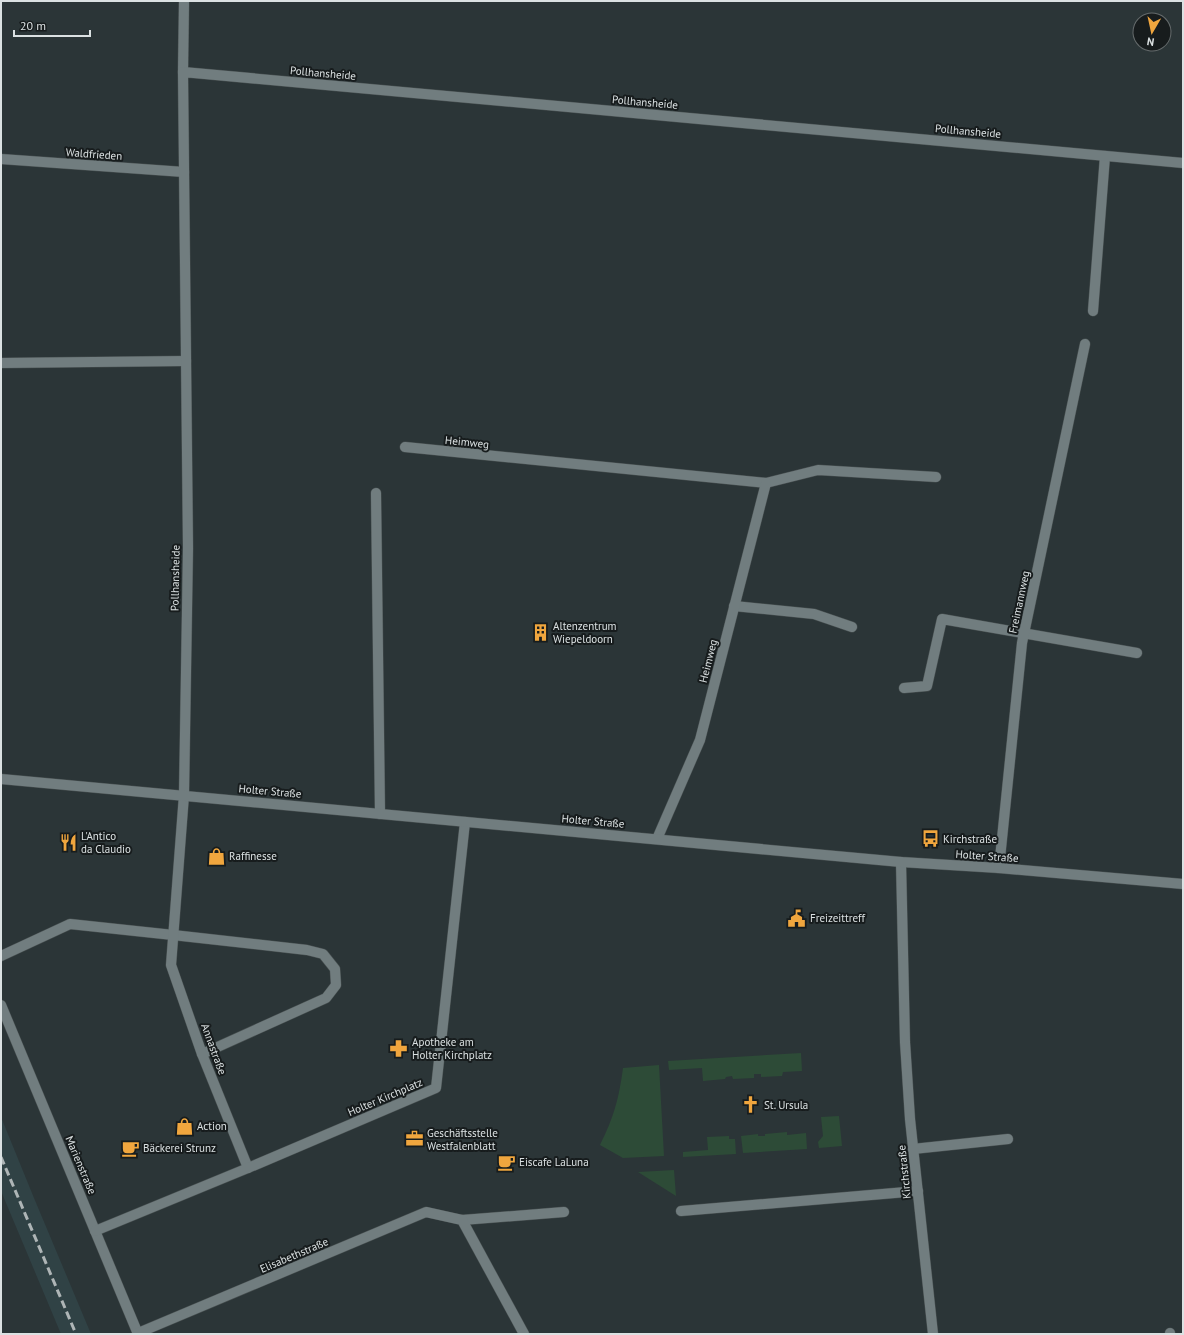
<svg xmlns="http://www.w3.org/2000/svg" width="1184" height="1335" viewBox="0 0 1184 1335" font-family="'PT Sans',sans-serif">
  <rect width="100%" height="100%" fill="#2b3537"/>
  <polygon fill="#304245" points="1,1117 34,1198 91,1334 61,1334 1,1191"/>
  <g fill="#2d4b37">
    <polygon points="801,1053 802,1071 783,1072 782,1076 761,1077 761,1074 754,1074 754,1078 733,1079 732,1076 726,1077 725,1079 703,1081 702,1068 669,1070 668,1061"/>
    <path d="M659,1065L664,1156L623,1158L600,1145C614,1117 619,1098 623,1068Z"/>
    <polygon points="839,1116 842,1146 819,1148 818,1142 823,1136 821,1117"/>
    <polygon points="787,1132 787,1135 806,1133 807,1149 743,1153 741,1136 758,1134 758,1136 765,1136 765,1134"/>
    <polygon points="729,1136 729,1139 735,1139 736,1154 683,1157 683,1152 708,1150 707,1137"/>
    <polygon points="674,1170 676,1196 638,1172"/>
  </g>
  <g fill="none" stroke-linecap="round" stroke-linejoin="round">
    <defs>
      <g id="service">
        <polyline points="405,447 766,483 818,470 936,477"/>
        <polyline points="376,493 380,814"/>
        <polyline points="734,606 814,614 852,627"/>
        <polyline points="904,688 927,686 942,619 1137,653"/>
        <polyline points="173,935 307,950 323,954 335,969 336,985 326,998 202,1054"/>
        <polyline points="913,1149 1008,1139"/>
        <polyline points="681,1211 918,1191"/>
        <polyline points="1170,1333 1170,1334"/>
      </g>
      <g id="minor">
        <polyline points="183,72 184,1"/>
        <polyline points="1,159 184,172"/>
        <polyline points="1093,311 1105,156"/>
        <polyline points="1,363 186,361"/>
        <polyline points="657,839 700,740 766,483"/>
        <polyline points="901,862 905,1042 910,1119 933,1334"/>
        <polyline points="999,868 1022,643 1085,344"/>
        <polyline points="1,956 70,924 173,935"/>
        <polyline points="1,1005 138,1334"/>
        <polyline points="248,1168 202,1054 171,965 184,795 188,548 183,72 1183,163"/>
        <polyline points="462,1220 564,1212"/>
        <polyline points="95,1231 248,1168 436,1088 465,822"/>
        <polyline points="138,1333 426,1212 462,1220 524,1334"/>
      </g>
      <polyline id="tertiary" points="1,779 901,862 999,868 1183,884"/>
    </defs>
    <use href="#service" stroke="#485051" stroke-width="11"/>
    <use href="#minor" stroke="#485051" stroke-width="11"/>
    <use href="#tertiary" stroke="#485051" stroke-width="11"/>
    <use href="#service" stroke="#717d7f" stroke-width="10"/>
    <use href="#minor" stroke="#717d7f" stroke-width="10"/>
    <use href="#tertiary" stroke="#717d7f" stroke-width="10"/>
    <polyline stroke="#aeb5b6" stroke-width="3" stroke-dasharray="8 4" stroke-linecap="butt" points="1,1157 76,1334"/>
  </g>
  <defs>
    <symbol id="building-bare" viewBox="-9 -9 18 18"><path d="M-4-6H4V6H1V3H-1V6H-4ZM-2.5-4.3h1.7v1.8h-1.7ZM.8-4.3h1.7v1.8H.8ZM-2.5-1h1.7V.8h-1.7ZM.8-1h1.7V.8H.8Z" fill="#f0a63e" stroke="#171c1d" stroke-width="2.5" paint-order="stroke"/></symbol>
    <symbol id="bus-bare" viewBox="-9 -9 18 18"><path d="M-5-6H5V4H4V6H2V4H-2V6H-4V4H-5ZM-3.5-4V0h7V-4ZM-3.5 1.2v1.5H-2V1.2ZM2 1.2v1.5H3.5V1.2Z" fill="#f0a63e" stroke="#171c1d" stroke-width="2.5" paint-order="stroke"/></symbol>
    <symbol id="restaurant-bare" viewBox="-9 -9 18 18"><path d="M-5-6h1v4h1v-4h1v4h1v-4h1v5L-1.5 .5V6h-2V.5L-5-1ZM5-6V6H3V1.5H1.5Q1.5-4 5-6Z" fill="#f0a63e" stroke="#171c1d" stroke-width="2.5" paint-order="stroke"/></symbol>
    <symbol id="shop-bare" viewBox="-9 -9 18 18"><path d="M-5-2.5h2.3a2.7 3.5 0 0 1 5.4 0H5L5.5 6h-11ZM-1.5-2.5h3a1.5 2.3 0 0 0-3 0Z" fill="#f0a63e" stroke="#171c1d" stroke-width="2.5" paint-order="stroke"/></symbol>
    <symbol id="civic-bare" viewBox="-9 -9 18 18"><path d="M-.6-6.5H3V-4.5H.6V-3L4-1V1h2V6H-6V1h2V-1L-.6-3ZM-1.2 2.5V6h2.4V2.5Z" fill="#f0a63e" stroke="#171c1d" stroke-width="2.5" paint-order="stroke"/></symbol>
    <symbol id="pharmacy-bare" viewBox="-9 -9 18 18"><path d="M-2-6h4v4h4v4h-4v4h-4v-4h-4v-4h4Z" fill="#f0a63e" stroke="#171c1d" stroke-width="2.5" paint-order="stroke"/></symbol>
    <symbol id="church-bare" viewBox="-9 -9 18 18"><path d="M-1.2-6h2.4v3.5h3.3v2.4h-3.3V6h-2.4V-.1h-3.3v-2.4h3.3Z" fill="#f0a63e" stroke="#171c1d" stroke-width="2.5" paint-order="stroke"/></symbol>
    <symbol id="office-bare" viewBox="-9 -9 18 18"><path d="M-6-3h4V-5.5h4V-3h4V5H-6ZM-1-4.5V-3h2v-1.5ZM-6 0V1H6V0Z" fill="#f0a63e" stroke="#171c1d" stroke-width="2.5" paint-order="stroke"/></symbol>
    <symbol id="cafe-bare" viewBox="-9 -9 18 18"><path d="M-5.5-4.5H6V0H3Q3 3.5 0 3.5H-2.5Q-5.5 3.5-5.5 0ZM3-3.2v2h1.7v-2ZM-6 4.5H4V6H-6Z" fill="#f0a63e" stroke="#171c1d" stroke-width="2.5" paint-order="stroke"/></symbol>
  </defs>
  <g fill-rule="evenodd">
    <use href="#building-bare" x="528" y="620" width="25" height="25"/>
    <use href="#bus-bare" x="918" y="826" width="25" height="25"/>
    <use href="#restaurant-bare" x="56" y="830" width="25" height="25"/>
    <use href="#shop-bare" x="204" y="844" width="25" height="25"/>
    <use href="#civic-bare" x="784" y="906" width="25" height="25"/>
    <use href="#pharmacy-bare" x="386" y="1036" width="25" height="25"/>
    <use href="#church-bare" x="738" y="1092" width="25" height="25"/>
    <use href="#shop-bare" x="172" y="1114" width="25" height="25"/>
    <use href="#office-bare" x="402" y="1126" width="25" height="25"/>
    <use href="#cafe-bare" x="118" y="1136" width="25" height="25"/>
    <use href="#cafe-bare" x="494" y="1150" width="25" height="25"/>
  </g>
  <g text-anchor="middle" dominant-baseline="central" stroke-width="4" stroke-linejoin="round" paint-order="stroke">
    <g font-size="11" fill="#dbe1e2" stroke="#171c1d">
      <text transform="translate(323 73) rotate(5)">Pollhansheide</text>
      <text transform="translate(645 102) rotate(5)">Pollhansheide</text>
      <text transform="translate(968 131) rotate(5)">Pollhansheide</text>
      <text transform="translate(94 154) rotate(4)">Waldfrieden</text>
      <text transform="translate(467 442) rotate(6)">Heimweg</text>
      <text transform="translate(175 578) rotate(-89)">Pollhansheide</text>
      <text transform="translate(1019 602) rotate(-78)">Freimannweg</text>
      <text transform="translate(708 661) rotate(-76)">Heimweg</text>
      <text transform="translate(270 791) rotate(5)">Holter Straße</text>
      <text transform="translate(593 821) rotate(5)">Holter Straße</text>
      <text transform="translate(987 856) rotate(4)">Holter Straße</text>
      <text transform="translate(214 1049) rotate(70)">Annastraße</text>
      <text transform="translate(385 1097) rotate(-23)">Holter Kirchplatz</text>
      <text transform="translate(81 1165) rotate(67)">Marienstraße</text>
      <text transform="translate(904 1172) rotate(-96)">Kirchstraße</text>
      <text transform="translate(294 1255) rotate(-23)">Elisabethstraße</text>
    </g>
    <g font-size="11" fill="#dbe1e2" stroke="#171c1d" text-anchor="start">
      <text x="553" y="626">Altenzentrum<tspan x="553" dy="13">Wiepeldoorn</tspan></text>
      <text x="81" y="836">L'Antico<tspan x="81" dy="13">da Claudio</tspan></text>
      <text x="943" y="839">Kirchstraße</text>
      <text x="229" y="856">Raffinesse</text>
      <text x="810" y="918">Freizeittreff</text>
      <text x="412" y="1042">Apotheke am<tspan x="412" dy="13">Holter Kirchplatz</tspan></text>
      <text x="764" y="1105">St. Ursula</text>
      <text x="197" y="1126">Action</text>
      <text x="427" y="1133">Geschäftsstelle<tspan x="427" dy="13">Westfalenblatt</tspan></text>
      <text x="143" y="1148">Bäckerei Strunz</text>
      <text x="519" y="1162">Eiscafe LaLuna</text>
    </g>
  </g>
  <rect width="1184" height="1335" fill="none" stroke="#dbe1e2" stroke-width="4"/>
  <g transform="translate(1152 32) rotate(189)"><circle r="19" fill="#171c1d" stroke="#656b6c"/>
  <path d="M0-3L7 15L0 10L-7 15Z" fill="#f0a63e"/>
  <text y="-6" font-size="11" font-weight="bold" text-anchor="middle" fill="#dbe1e2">N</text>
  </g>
  <path d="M14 30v6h76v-6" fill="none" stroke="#dbe1e2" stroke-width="2"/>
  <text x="20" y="30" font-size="12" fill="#dbe1e2" stroke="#171c1d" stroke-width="3" paint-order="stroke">20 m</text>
</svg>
